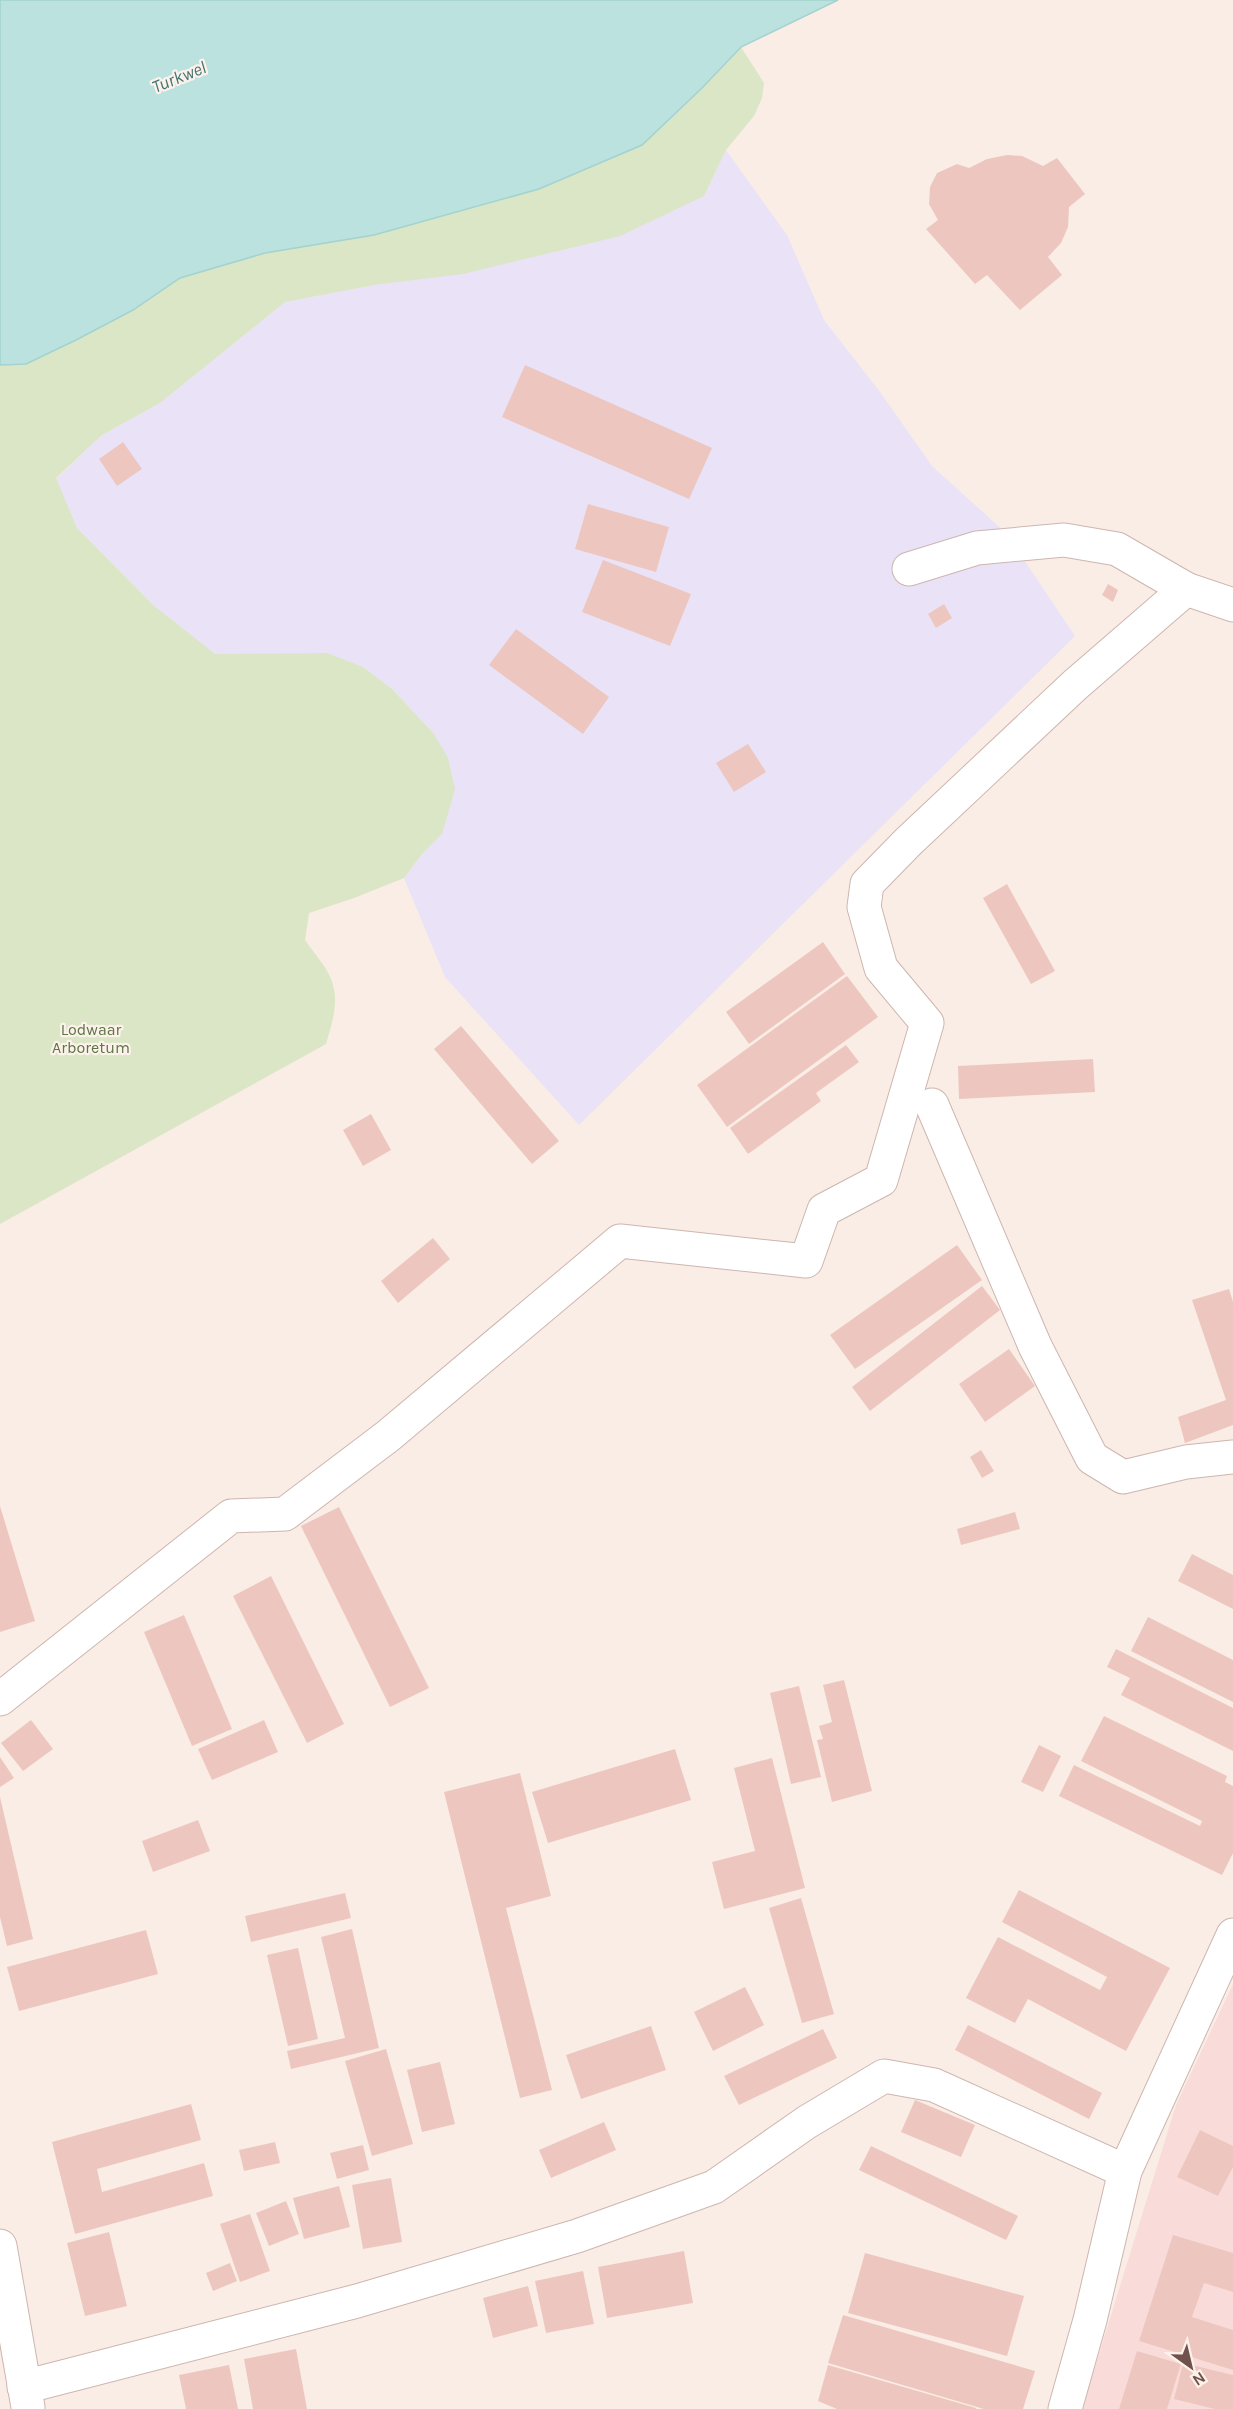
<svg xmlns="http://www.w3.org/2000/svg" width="1233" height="2409" viewBox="0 0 1233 2409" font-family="Karla,sans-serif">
  <rect width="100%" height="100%" fill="#faede5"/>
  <polygon fill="#f9dcda" points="1233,1984 1233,2409 1082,2409 1176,2105"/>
  <polygon fill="#eae2f6" points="726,150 787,235 824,320 880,392 932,466 1006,533 1075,636 579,1125 445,977 404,878 422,854 442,834 434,734 392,689 363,667 327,653 215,655 153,605 77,528 56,479 102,435 160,403 285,302 380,284 704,196"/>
  <path fill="#dae6c5" d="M741,47L764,83L762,98L754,116L726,150L704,196L620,236L463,274L380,284L285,302L160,403L102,435L56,478L77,528L153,605L215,654L327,653L363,667L392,689L434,734L448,758L455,789L442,834L422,854L404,878L354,898L309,913L305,940C313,952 326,966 331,979C340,1001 332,1023 326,1044L0,1224V365L26,364L76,340L133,310L180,278L265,253L486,204L573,175L642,145L702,88Z"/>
  <polygon fill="#bbe2df" stroke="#a2d3d0" stroke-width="1.5" points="0,0 838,0 741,47 702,88 642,145 539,189 374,235 265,253 180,278 133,310 76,340 26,364 0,365"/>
  <g fill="#edc7bf">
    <polygon points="1007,155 1022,156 1043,166 1057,158 1085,194 1069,207 1068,227 1061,243 1048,257 1062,275 1020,310 987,275 975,284 926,229 938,220 929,204 930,187 937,173 957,164 969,168 987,159"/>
    <polygon points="525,365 712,448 689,499 502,417"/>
    <polygon points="123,442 142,469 117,486 99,459"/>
    <polygon points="588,504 669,527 656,572 575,549"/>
    <polygon points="603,560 691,594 670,646 582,612"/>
    <polygon points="1108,584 1118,590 1113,602 1102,595"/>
    <polygon points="944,604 952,618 936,628 928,614"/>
    <polygon points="516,629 609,697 583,734 489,665"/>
    <polygon points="748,744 766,772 734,792 716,763"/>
    <polygon points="1007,884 1055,971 1031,984 983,898"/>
    <polygon points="823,942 845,974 749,1044 726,1012"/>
    <polygon points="847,976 878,1017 727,1127 697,1085"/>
    <polygon points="461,1026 559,1141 532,1164 434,1049"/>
    <polygon points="846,1045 859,1062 816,1093 821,1101 748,1154 730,1128"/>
    <polygon points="1093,1059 1095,1092 959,1099 958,1066"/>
    <polygon points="371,1114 391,1150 363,1166 343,1130"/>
    <polygon points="433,1238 450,1259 398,1303 381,1281"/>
    <polygon points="957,1245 982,1280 855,1369 830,1335"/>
    <polygon points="982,1286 1000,1310 870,1411 852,1387"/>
    <polygon points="1229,1289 1233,1302 1233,1425 1185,1443 1178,1417 1226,1400 1192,1300"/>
    <polygon points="1009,1349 1035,1386 985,1422 959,1384"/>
    <polygon points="981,1450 994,1471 982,1478 970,1457"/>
    <polygon points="0,1506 35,1621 0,1632"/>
    <polygon points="339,1507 429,1688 390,1707 301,1526"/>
    <polygon points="1015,1512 1020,1529 961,1545 957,1529"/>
    <polygon points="1192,1554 1233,1575 1233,1609 1178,1581"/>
    <polygon points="271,1576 344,1724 307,1743 233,1596"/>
    <polygon points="184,1615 232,1729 192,1746 144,1632"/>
    <polygon points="1148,1617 1233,1660 1233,1702 1131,1651"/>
    <polygon points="1116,1649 1233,1708 1233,1751 1121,1695 1130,1678 1107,1667"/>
    <polygon points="844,1680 872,1791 832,1802 817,1740 823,1739 819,1726 832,1722 823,1685"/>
    <polygon points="799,1686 821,1777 791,1784 770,1693"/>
    <polygon points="1104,1716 1227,1776 1225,1782 1233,1786 1233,1853 1222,1875 1059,1796 1074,1765 1200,1826 1202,1821 1081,1761"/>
    <polygon points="31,1720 53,1749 23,1771 1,1743"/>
    <polygon points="264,1720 278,1752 212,1780 198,1749"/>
    <polygon points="1039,1745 1061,1756 1043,1792 1021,1782"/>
    <polygon points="675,1749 691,1800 548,1843 532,1792"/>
    <polygon points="0,1757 14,1778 0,1787"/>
    <polygon points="772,1758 805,1888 724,1909 712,1862 755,1851 734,1768"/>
    <polygon points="520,1773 551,1896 506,1908 552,2090 520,2098 444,1792"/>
    <polygon points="0,1797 33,1939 7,1946 0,1917"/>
    <polygon points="198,1820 210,1851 153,1872 142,1841"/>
    <polygon points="1019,1890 1170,1968 1126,2051 1028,1999 1015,2023 966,1998 998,1937 1100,1990 1107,1977 1002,1922"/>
    <polygon points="345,1893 351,1918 251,1942 245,1916"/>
    <polygon points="801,1898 834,2014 802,2023 769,1908"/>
    <polygon points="352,1929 379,2048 291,2069 287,2051 345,2038 321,1937"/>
    <polygon points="146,1930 158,1974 19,2011 7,1967"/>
    <polygon points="298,1948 318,2039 288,2046 267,1955"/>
    <polygon points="745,1987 764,2025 713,2051 694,2012"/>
    <polygon points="968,2025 1102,2093 1089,2119 955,2050"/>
    <polygon points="651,2026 666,2070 581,2099 566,2055"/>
    <polygon points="823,2029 837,2058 739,2105 724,2076"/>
    <polygon points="386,2049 413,2144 372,2156 345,2061"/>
    <polygon points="440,2062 455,2124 422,2132 407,2070"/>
    <polygon points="915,2100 975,2125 961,2157 901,2132"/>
    <polygon points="191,2104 201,2140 97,2169 102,2192 204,2163 213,2196 75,2234 52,2142"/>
    <polygon points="604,2122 616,2150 551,2178 539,2150"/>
    <polygon points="1200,2130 1233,2146 1233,2167 1218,2196 1177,2177"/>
    <polygon points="275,2142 280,2163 244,2171 239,2150"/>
    <polygon points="363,2145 369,2170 337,2179 330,2153"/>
    <polygon points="871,2146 1018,2216 1006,2240 859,2170"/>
    <polygon points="391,2178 402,2242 363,2249 352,2185"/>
    <polygon points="339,2186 350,2227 304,2239 293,2198"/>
    <polygon points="286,2201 299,2234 269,2246 256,2213"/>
    <polygon points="250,2214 270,2271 240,2282 220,2224"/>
    <polygon points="109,2232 127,2306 85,2316 67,2243"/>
    <polygon points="1173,2235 1233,2253 1233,2292 1204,2283 1192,2317 1233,2330 1233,2370 1139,2341"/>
    <polygon points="684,2251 693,2303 607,2318 598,2267"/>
    <polygon points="865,2253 1024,2296 1007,2356 848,2313"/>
    <polygon points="230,2263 237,2281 213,2291 206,2273"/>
    <polygon points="583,2271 594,2324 546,2333 535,2281"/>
    <polygon points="528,2286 538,2326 493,2338 483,2298"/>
    <polygon points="843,2315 1035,2371 1023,2409 984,2409 828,2363"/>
    <polygon points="296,2349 307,2409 253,2409 244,2359"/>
    <polygon points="1137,2351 1181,2364 1167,2409 1119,2409"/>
    <polygon points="1183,2363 1233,2375 1233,2409 1215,2409 1174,2399"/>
    <polygon points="229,2365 238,2409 186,2409 179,2375"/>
    <polygon points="828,2365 976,2408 976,2409 837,2409 818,2401"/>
  </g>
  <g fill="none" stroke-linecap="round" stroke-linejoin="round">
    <defs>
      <g id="street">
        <polyline points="909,569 977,548 1064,540 1117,549 1186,589 1233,605"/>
        <polyline points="932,1105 1035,1346 1092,1458 1123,1477 1186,1462 1233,1457"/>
        <polyline points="0,1699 231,1516 285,1514 388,1436 620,1241 806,1261 824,1210 881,1180 927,1023 881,968 864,907 867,884 908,842 1075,685 1186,589"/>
        <polyline points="0,2246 28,2407"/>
        <polyline points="24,2387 357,2301 577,2236 714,2187 807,2122 884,2076 934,2085 1125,2171"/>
        <polyline points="1065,2409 1090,2320 1125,2171 1233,1935"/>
      </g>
    </defs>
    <use href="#street" stroke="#cdb6af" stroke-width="35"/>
    <use href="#street" stroke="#fff" stroke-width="33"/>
  </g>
  <g text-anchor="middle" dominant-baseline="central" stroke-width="4.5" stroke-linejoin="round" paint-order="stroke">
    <g font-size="16" fill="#5e7545" stroke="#fdf2eb">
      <text x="91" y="1029">Lodwaar<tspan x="91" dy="18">Arboretum</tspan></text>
    </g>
    <g font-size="18" font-style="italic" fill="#427572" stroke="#fdf2eb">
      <text transform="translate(179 77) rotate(-22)">Turkwel</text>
    </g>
  </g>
  <g transform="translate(1191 2367) rotate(146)" stroke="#fdf2eb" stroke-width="4.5" paint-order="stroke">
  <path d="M0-4.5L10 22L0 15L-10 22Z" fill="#70514c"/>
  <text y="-9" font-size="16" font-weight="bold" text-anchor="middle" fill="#70514c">N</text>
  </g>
</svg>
